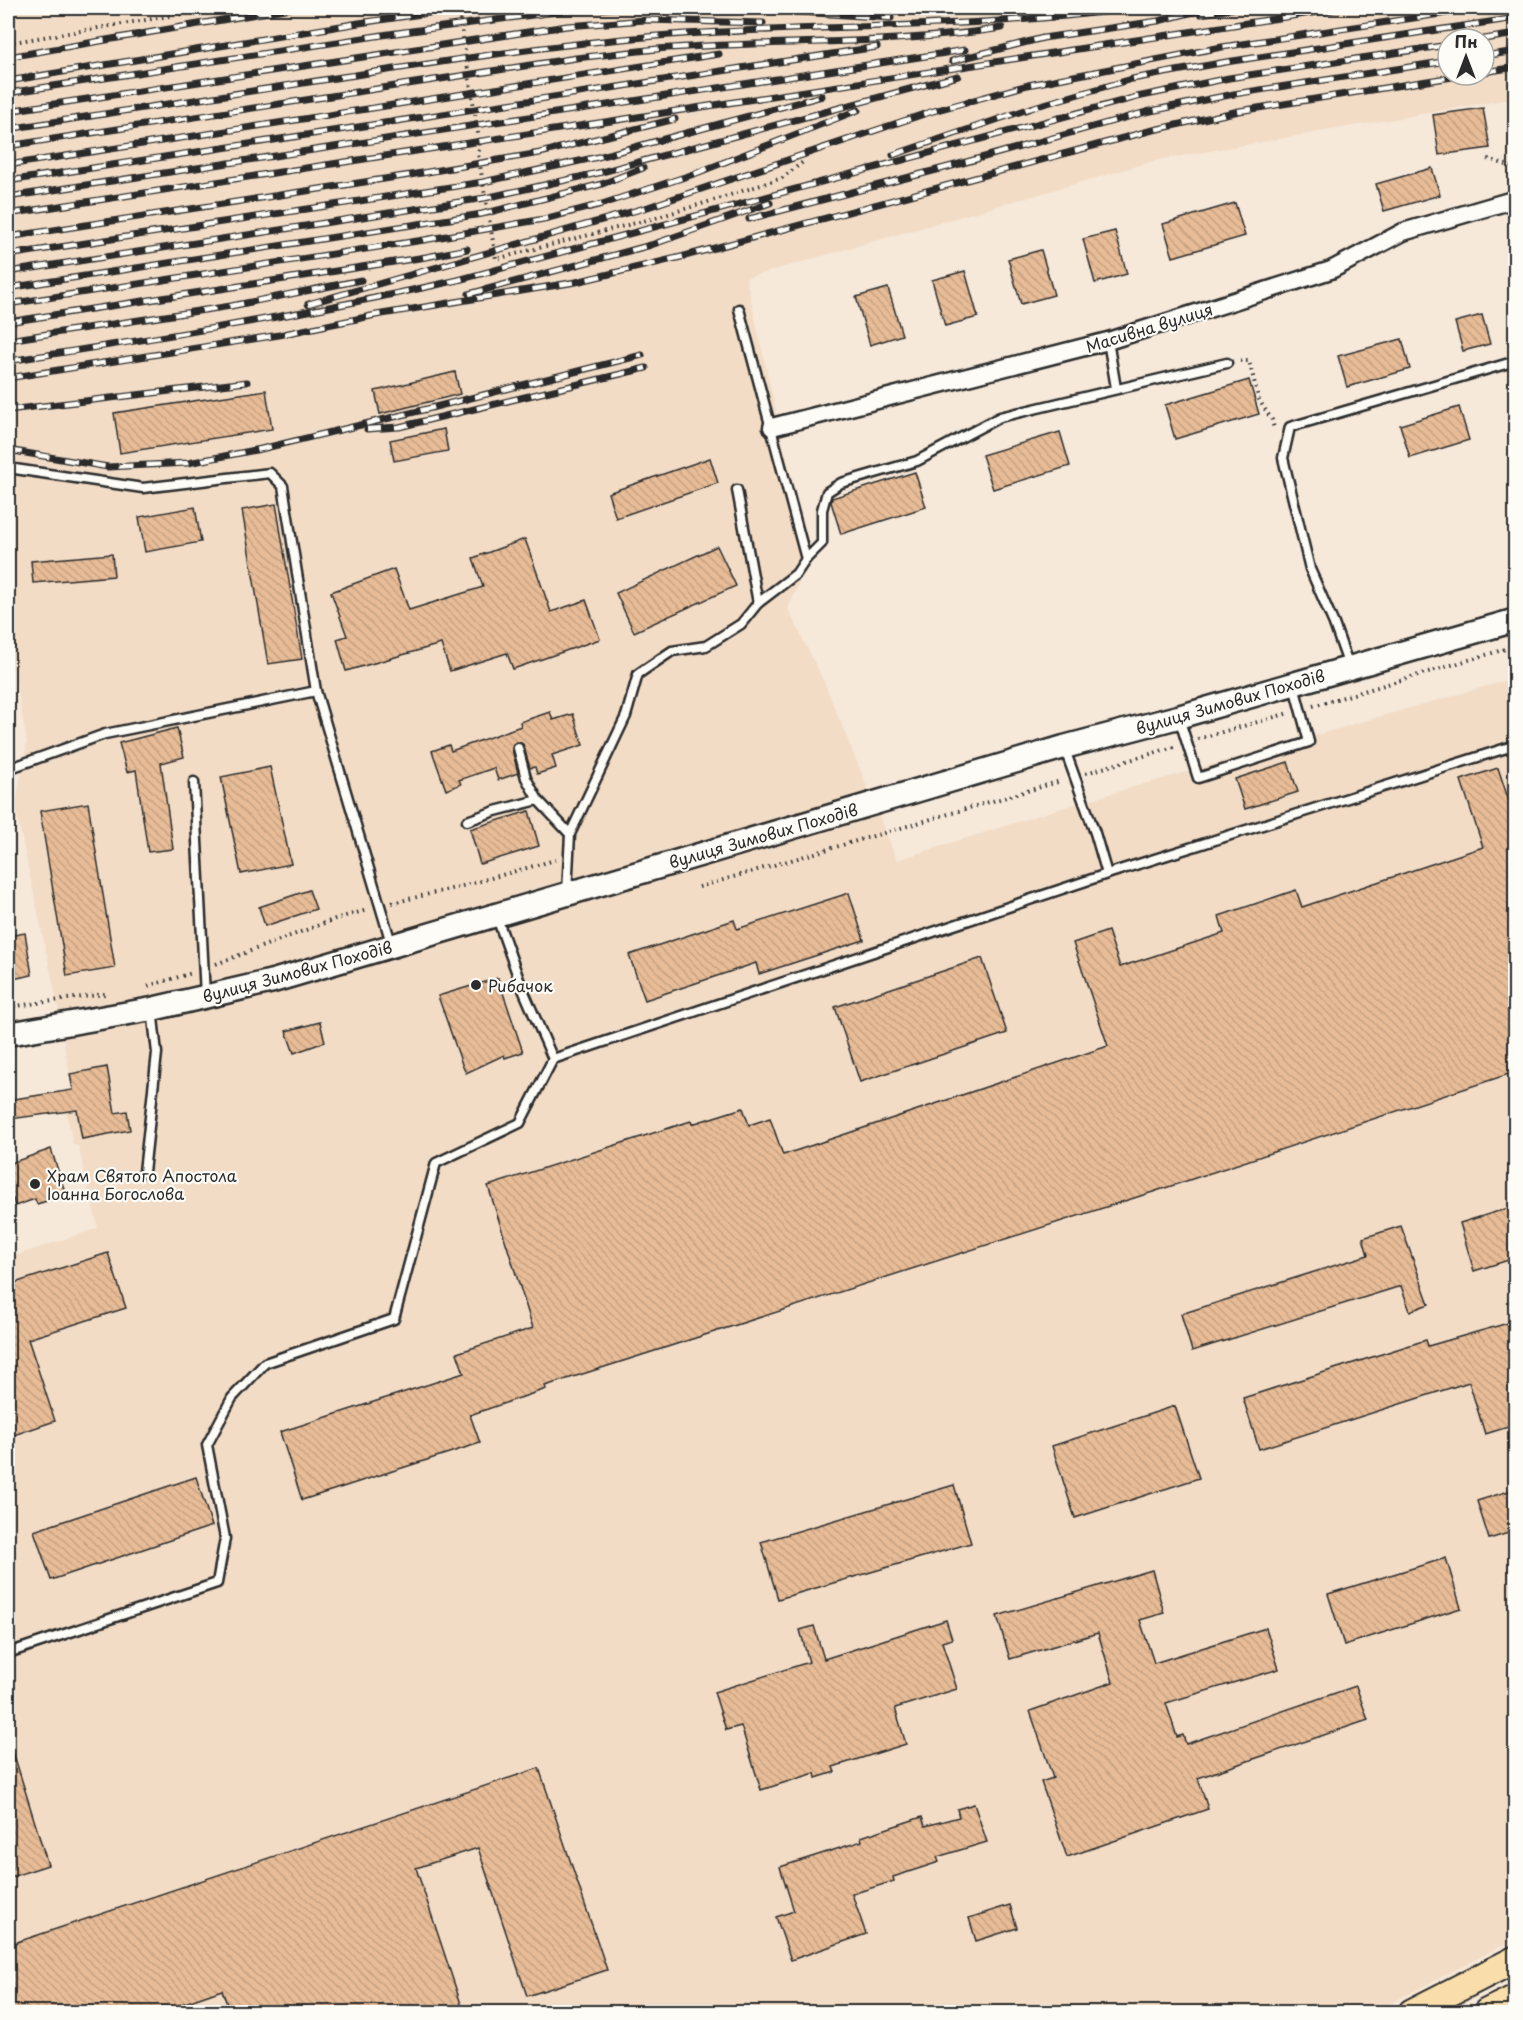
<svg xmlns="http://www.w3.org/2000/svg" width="1523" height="2020" viewBox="0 0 1523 2020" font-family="'Playpen Sans',sans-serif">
  <defs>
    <pattern id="building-back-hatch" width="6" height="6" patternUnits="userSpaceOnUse" patternTransform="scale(1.5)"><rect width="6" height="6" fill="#e7bc97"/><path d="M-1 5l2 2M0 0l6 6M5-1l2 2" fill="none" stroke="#c6a282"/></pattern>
  </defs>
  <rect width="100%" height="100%" fill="#f6e9da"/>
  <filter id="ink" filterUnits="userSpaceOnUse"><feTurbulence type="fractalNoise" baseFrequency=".0167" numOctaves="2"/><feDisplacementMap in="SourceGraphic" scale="12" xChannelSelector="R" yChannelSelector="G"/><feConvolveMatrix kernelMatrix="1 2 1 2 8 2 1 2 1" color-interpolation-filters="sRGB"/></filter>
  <g filter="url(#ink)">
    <path fill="#f2dcc6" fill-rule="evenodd" d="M8,8H1515V98L1158,160L746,278L809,558L788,609L825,684L897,860L1071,805L1515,678V1939L1374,2012H8V1258L98,1228L78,1146L73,1145L65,1105L74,1103L59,1011L15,807L27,742L8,639ZM1448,39H1484V75H1448Z"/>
    <g fill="url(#building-back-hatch)" stroke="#2b2b2b" stroke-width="1.5">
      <polygon points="1483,108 1490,148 1439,155 1433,115"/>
      <polygon points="1432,168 1440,195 1384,211 1376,184"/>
      <polygon points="1235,203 1245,236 1173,257 1163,224"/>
      <polygon points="1115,231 1127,274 1095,283 1083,239"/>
      <polygon points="1041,250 1054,295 1021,304 1008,259"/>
      <polygon points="965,271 978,317 945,326 932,280"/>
      <polygon points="888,288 902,335 870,345 856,297"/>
      <polygon points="1482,315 1490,344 1463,351 1455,322"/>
      <polygon points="1402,339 1410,369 1347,387 1338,356"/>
      <polygon points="455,372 460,394 380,414 375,391"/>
      <polygon points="1249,380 1259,414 1175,439 1165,405"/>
      <polygon points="266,390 272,429 120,453 114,413"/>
      <polygon points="1459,407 1469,440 1410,458 1400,425"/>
      <polygon points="444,429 448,451 394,461 390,440"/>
      <polygon points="1060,432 1070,466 993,489 982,455"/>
      <polygon points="710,458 718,483 616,518 608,493"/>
      <polygon points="915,472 926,507 841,534 831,502 832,498"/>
      <polygon points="276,504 302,659 268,664 242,510"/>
      <polygon points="195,507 201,542 145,552 139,517"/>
      <polygon points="525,539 551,612 586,600 600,639 513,669 507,653 450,671 441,644 346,671 337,639 347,636 331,592 394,569 409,610 483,587 473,558"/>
      <polygon points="717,546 736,586 634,632 616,593"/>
      <polygon points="112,554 114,576 33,583 31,561"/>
      <polygon points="550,712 553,720 573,714 583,745 552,755 556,768 537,774 535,767 530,768 523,744 517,742 513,744 512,749 518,773 498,780 494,768 459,780 461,784 446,790 432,751 449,745 451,751 521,726 520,722"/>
      <polygon points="177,728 184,757 161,763 173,849 148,852 136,770 127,772 119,743"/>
      <polygon points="1288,762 1298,792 1245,809 1235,779"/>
      <polygon points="270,767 291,864 241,874 221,777"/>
      <polygon points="1498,768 1515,819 1515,1072 1156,1191 545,1386 546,1389 470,1415 480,1443 302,1500 280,1432 464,1373 457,1353 533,1328 488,1186 691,1121 692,1124 743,1108 749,1125 770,1118 783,1155 1108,1046 1073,943 1108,931 1120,967 1224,933 1219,916 1296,890 1302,907 1483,847 1461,780"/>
      <polygon points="88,803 115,968 67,976 40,811"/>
      <polygon points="529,811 539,846 480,864 470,829"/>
      <polygon points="309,890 316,909 265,926 259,907"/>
      <polygon points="849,893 864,940 759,974 756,963 645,1000 629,955 734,920 737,929"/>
      <polygon points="25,933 32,975 8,980 8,936"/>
      <polygon points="982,958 1007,1033 860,1082 835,1007"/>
      <polygon points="498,978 523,1052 505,1058 504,1055 466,1073 463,1067 438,996"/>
      <polygon points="320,1022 325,1042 294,1053 286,1031"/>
      <polygon points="107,1067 115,1113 127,1111 130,1130 82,1139 77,1110 10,1119 8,1100 73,1090 70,1074"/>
      <polygon points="51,1149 66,1195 37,1204 35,1199 15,1206 13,1199 8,1201 8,1164"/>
      <polygon points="1515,1206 1515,1258 1474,1271 1460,1223"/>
      <polygon points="1401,1226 1429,1304 1410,1311 1401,1286 1192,1351 1181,1314 1368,1255 1363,1238"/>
      <polygon points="108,1253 126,1308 28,1339 55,1421 8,1437 8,1285"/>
      <polygon points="1515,1321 1515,1425 1485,1434 1469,1382 1259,1449 1243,1398 1426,1340 1428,1346"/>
      <polygon points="1175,1406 1199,1478 1075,1518 1052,1446"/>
      <polygon points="196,1477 212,1526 51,1580 34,1531"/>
      <polygon points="954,1485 971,1543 778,1599 761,1542"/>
      <polygon points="1515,1489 1515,1531 1489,1539 1477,1501"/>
      <polygon points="1446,1558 1461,1608 1344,1645 1328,1594"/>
      <polygon points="1152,1570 1164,1613 1140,1620 1154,1663 1266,1628 1279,1669 1166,1703 1177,1737 1183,1735 1186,1744 1356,1686 1368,1720 1198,1778 1208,1809 1067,1857 1041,1782 1053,1778 1030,1711 1113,1682 1098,1633 1010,1659 997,1616"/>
      <polygon points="946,1620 952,1639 942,1642 957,1689 895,1708 906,1744 833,1767 835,1772 816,1778 815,1773 761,1790 741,1726 726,1730 714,1692 809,1662 800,1630 814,1626 824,1659"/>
      <polygon points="11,1745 48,1865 8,1878 8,1746"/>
      <polygon points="539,1768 607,1970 527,1996 478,1848 416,1868 464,2013 230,2013 222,1990 156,2013 8,2013 8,1945"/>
      <polygon points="974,1804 987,1842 937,1857 939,1862 893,1877 894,1881 852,1894 866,1934 791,1960 776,1917 794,1911 780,1867 862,1841 861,1837 922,1817 925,1826 959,1817 957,1809"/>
      <polygon points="1010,1905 1017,1928 976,1941 969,1918"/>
    </g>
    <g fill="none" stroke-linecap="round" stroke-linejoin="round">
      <defs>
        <g id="lane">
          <polyline points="1108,341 1116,388"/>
          <polyline points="8,468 143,488 270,473 283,486 316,691 392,946"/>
          <polyline points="737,490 758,603"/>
          <polyline points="806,559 822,543 822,510 827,492 841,483 917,461 1000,417 1227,363"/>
          <polyline points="1349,666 1334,624 1310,569 1283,458 1290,427 1516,361"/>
          <polyline points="1179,718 1198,778 1309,742 1294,686"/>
          <polyline points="1064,747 1095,833 1107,874"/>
          <polyline points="518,748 526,778 538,800"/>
          <polyline points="8,769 105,734 316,691"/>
          <polyline points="194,782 205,996"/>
          <polyline points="467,821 495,811 538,800 570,834"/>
          <polyline points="567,893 570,834 626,716 638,674 672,651 706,646 741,624 758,603 796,574 806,559 739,309"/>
          <polyline points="553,1059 1107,874 1516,745"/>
          <polyline points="144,1172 157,1053 152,1009"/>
          <polyline points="8,1645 11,1652 217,1583 225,1538 207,1445 232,1398 265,1363 394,1319 436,1163 520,1123 553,1059 521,985 496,915"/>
        </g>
        <polyline id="street" points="772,427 1108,341 1331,270 1403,232 1516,199"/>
        <polyline id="secondary" points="8,1034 152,1009 273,981 1064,747 1178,717 1516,620"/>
        <g id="primary">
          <polyline points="1412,2012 1516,1959"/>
          <polyline points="1487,2012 1516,1998"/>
        </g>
      </defs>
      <use href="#lane" stroke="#2b2b2b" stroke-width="13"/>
      <use href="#street" stroke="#2b2b2b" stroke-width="21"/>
      <use href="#secondary" stroke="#2b2b2b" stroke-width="27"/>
      <use href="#primary" stroke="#2b2b2b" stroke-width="30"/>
      <g stroke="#2b2b2b" stroke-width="4" stroke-dasharray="1.5 4.5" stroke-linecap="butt">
        <polyline points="457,8 459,12 480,146 478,154 496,259 655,218 721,198 782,178 803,162"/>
        <polyline points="8,43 218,8"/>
        <polyline points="1488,159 1516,168"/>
        <polyline points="1240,361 1249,361 1259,400 1272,420 1274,429"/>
        <polyline points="1313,706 1516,646"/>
        <polyline points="1198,739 1289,713"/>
        <polyline points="1086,773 1174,747"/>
        <polyline points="699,887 1061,781"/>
        <polyline points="392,903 459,887 555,860"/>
        <polyline points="216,964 335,919 367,910"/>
        <polyline points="148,986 192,973"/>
        <polyline points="8,1007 105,994"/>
      </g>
      <use href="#lane" stroke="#fdfcf7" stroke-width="8"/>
      <use href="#street" stroke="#fdfcf7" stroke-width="16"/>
      <use href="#secondary" stroke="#fdfcf7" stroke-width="22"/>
      <use href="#primary" stroke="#f9deab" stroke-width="26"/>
      <defs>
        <g id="rail">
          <polyline points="742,8 891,18"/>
          <polyline points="1201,14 1236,8"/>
          <polyline points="1484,39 1516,34"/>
          <polyline points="1484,56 1516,51"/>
          <polyline points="8,57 291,8"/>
          <polyline points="952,61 1043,38 1158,21 1209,8"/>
          <polyline points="1484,72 1516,67"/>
          <polyline points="8,81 359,23 463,8"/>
          <polyline points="8,93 389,34 563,11 616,8"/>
          <polyline points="8,111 567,26 645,20 763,23"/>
          <path d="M8,129C115,112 222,96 329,79C434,63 539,46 645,37C808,23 972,31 1134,8"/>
          <path d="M8,146L576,58C603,55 630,52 657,49C772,40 888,46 1002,28"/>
          <polyline points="893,155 1037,106 1132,79 1226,62 1516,18"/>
          <polyline points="8,165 719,54"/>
          <polyline points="8,181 877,47"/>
          <polyline points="8,197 965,50"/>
          <polyline points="8,214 1344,8"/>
          <polyline points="749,219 952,166 1146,112 1234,94 1448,61"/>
          <polyline points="8,237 410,175 540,153 675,119"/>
          <polyline points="8,255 483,182 598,157 822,96"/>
          <polyline points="8,272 485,198 598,173 958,76"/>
          <polyline points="8,288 482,214 602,184 643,168"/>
          <polyline points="469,294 651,245 770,203"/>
          <polyline points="8,304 424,240 544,219 602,204 694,174 858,110"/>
          <polyline points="308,304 648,207 930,112 1028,85 1222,47 1480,8"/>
          <polyline points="8,322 426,257 467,249"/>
          <polyline points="8,340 231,306 361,280"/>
          <path d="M8,361C158,338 309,314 458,280L1137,97L1229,78L1448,45"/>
          <polyline points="8,378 279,335 376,315 576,282 681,257 1149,131 1239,111 1465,75"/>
          <polyline points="8,410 247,382"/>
          <polyline points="367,429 399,427 646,368"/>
          <polyline points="8,450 108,467 188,463 261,449 427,409 642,355"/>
        </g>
      </defs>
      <use href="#rail" stroke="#2b2b2b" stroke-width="7"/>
      <use href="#rail" stroke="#fdfcf7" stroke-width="4.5" stroke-dasharray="14" stroke-linecap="butt"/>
    </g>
  </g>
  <g fill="#2b2b2b" stroke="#fdfcf7" stroke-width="2">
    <circle cx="476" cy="985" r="6"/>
    <circle cx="35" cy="1184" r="6"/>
  </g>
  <g text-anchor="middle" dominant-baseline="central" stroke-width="4.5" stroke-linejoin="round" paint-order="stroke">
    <g font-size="16" fill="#2b2b2b" stroke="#fdfcf7">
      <text transform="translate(1149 327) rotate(-17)">Масивна вулиця</text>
      <text transform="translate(1230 701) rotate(-16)">вулиця Зимових Походів</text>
      <text transform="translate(763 835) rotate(-16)">вулиця Зимових Походів</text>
      <text transform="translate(297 971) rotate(-15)">вулиця Зимових Походів</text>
    </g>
    <g font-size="16" fill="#2b2b2b" stroke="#fdfcf7" text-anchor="start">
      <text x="488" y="985">Рибачок</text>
      <text x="47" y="1175">Храм Святого Апостола<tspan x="47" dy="18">Іоанна Богослова</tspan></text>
    </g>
  </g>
  <rect width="1523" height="2020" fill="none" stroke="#fdfcf7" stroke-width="30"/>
  <rect x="15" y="15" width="1493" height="1990" fill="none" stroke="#2b2b2b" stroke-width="2" filter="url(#ink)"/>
  <g transform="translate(1466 57)"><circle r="28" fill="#fdfcf7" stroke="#a9a8a5" stroke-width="1.5"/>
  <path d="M0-4.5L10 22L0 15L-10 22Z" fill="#2b2b2b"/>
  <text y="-9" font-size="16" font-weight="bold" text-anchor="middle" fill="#2b2b2b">Пн</text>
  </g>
</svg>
